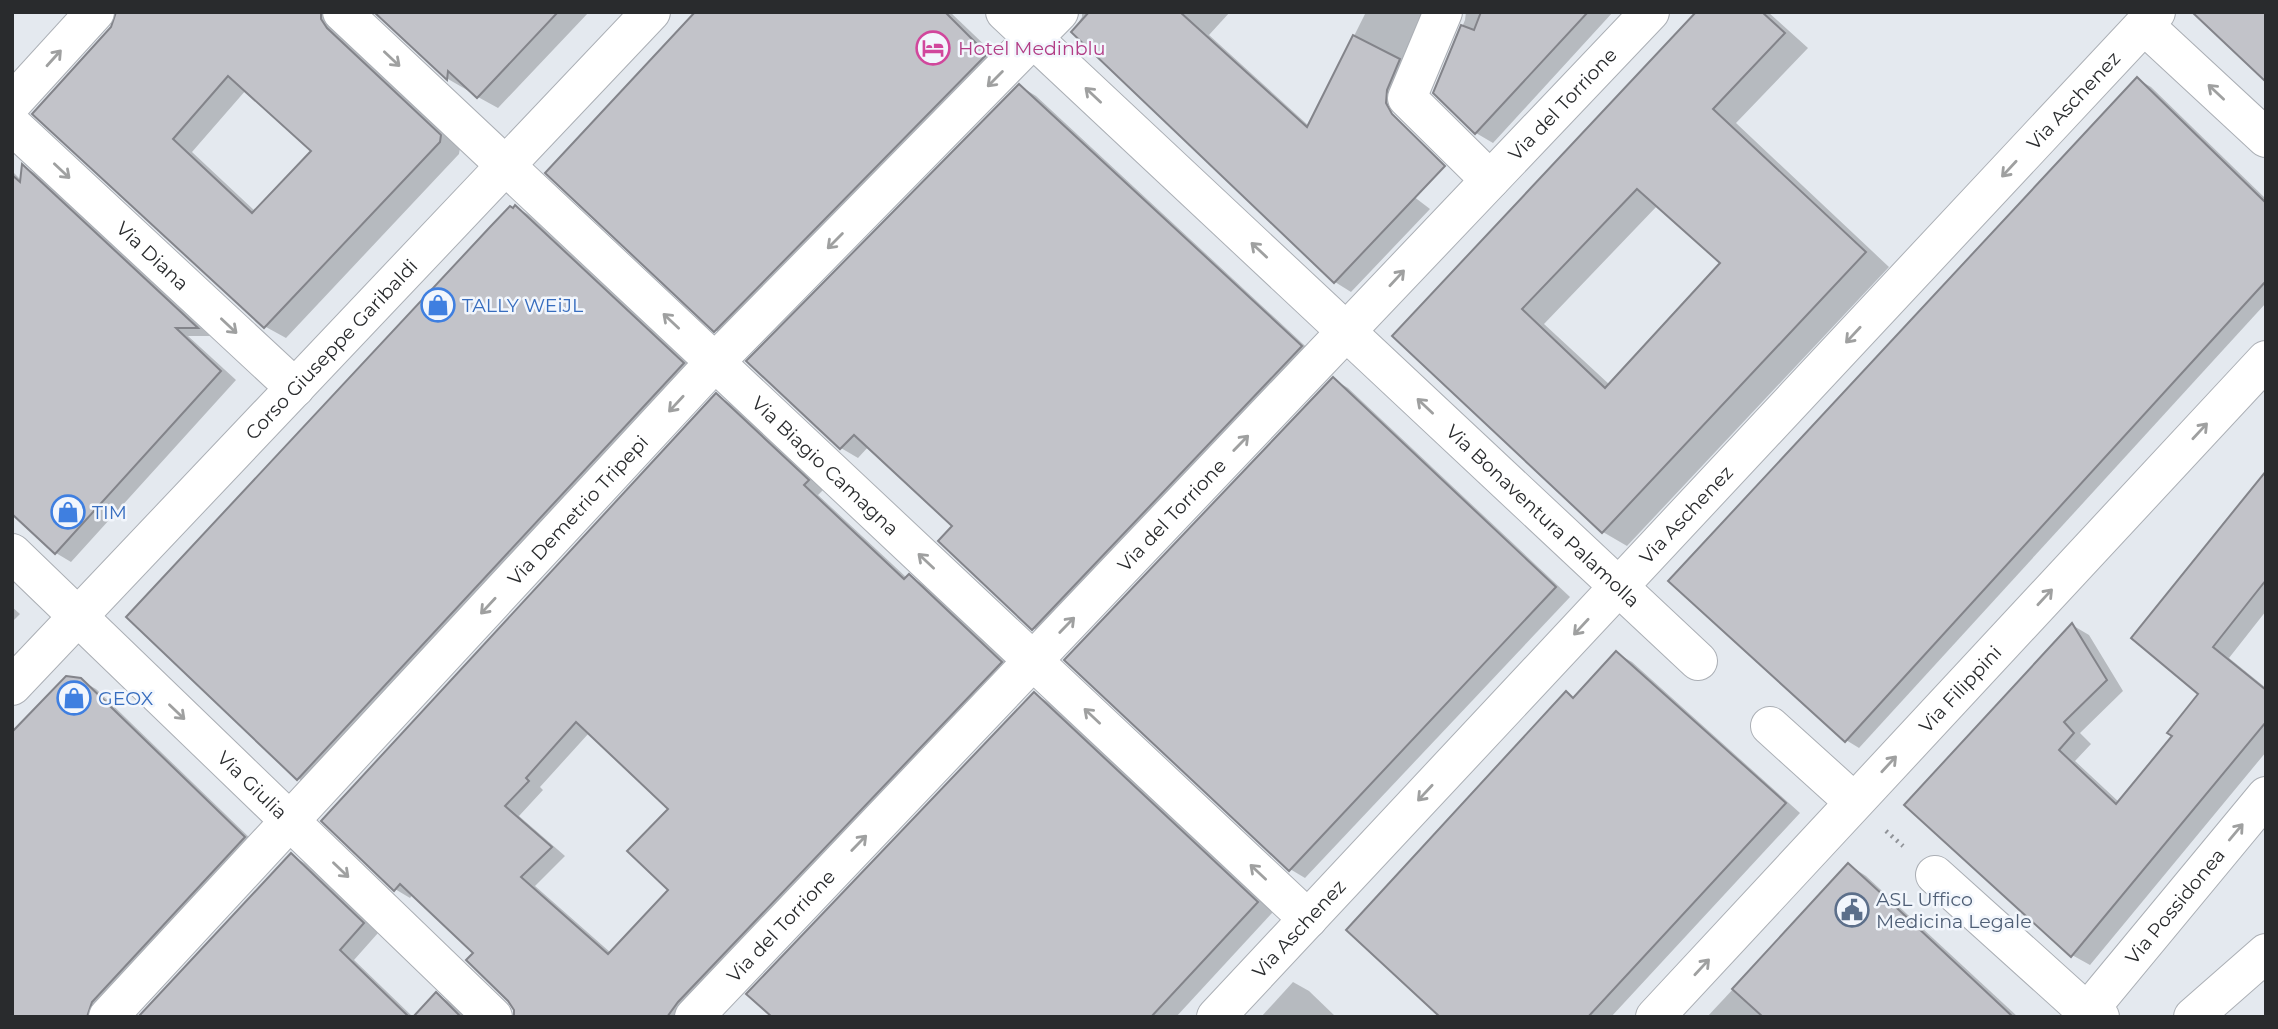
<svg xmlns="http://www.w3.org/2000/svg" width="2278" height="1029" viewBox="0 0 2278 1029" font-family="Montserrat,sans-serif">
  <rect width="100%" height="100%" fill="#e4e9ef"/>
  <g fill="#0003" fill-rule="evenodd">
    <path d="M118,12H344L460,148L459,154L286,338L266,327L34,114L113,28ZM246,90L313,151L256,212L192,152Z"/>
    <polygon points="377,12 589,12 498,108 478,97 467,87 467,90 448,79"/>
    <polygon points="698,12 950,12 993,53 732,340 715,330"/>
    <polygon points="1082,12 1230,12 1209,35 1309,126 1328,131 1430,209 1351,292 1335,282 1073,31 1082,17"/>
    <polygon points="1366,12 1440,12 1404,117 1391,110 1341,62"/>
    <polygon points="1466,12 1613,12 1493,143 1476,133 1435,92 1465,20"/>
    <path d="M1698,12H1768L1808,48L1736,123L1889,267L1627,546L1603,532L1394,335ZM1658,205L1722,263L1610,385L1544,324Z"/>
    <polygon points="2137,79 2151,87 2266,199 2266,303 1859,748 1846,740"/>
    <polygon points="1020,86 1036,96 1317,357 1050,638 1033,628 954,525 869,446 858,458 841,448"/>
    <polygon points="24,167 38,175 210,336 188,336 236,380 71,562 56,553 12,512 12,171 22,181"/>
    <polygon points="516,207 529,215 697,372 312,787 299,779 129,617"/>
    <polygon points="1333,379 1348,388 1570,597 1305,878 1290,869"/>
    <path d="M716,395L731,404L823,490L818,495L907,578L909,576L924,585L1016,671L690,1017H516L515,1010L475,953L413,894L410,898L395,889ZM589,733L671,809V890L611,953L535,886L565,856L519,816L543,790L540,787Z"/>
    <polygon points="2266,502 2266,611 2229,658 2266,688 2266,752 2090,965 2072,955 1907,805 2072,625 2089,635 2123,691 2080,733 2091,744 2075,761 2120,803 2175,736 2200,693 2133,638"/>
    <polygon points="12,607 20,614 12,622"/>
    <polygon points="1616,653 1632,662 1800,813 1611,1017 1442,1017 1566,694 1575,698"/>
    <polygon points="80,680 96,689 259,847 104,1017 12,1017"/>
    <polygon points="1034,694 1050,703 1273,912 1176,1017 769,1017"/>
    <polygon points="291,855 306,864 378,933 354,960 413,1017 294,1017"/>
    <polygon points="1849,865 1866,876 2018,1017 1707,1017"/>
    <polygon points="1293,982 1309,991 1336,1017 1261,1017"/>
    <polygon points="436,994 451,1003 465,1017 415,1017"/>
  </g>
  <g fill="#c2c3c9" stroke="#83848a" stroke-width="2" fill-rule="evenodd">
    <path d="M116,12H321V19L327,28L441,135L440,142L264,328L32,114L111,27ZM228,76L311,151L252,213L173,139Z"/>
    <polygon points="374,12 558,12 477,98 448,71 447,80"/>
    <polygon points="695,12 945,12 987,54 714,332 545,173"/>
    <polygon points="1089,12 1180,12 1307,127 1353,35 1400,59 1387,90 1386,103 1392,114 1445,166 1334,283 1071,32"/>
    <polygon points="1481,12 1588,12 1475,134 1433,93 1461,25 1474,30"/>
    <path d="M1696,12H1762L1785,33L1713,109L1866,252L1602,533L1392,336ZM1637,189L1720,263L1605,388L1522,309Z"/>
    <polygon points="2192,12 2266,12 2266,82"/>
    <polygon points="2137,77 2266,203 2266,281 1845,742 1668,581"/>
    <polygon points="1019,84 1302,346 1032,630 938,541 952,526 854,435 840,449 746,361"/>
    <polygon points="22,164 198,328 176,328 221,371 55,554 12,514 12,175 20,182"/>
    <polygon points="515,205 684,363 297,780 126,617 490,227 510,206 513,208"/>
    <polygon points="1333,377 1556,587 1289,871 1064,660"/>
    <path d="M716,393L809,480L804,485L904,579L909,574L1002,662L678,1002L667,1017H514V1010L508,1001L466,960L473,953L400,884L394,891L321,821ZM576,722L668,809L627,851L668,890L608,954L521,877L552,847L505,806L529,781L526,778Z"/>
    <polygon points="2266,471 2266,580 2213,647 2266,690 2266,722 2071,957 1904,805 2072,623 2107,680 2064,722 2074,733 2059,750 2116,804 2172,736 2167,733 2198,694 2131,638"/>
    <polygon points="1616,651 1786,803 1588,1017 1440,1017 1346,930 1566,691 1573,698"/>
    <polygon points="66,676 81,678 245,837 92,1002 87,1017 12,1017 12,732"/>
    <polygon points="1034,692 1258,902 1151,1017 772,1017 746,994"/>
    <polygon points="291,853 364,923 340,950 409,1017 138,1017"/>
    <polygon points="1848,863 1884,896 2013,1017 1763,1017 1732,989"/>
    <polygon points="436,992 461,1017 413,1017"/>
  </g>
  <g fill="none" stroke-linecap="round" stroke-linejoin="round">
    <defs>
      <g id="minor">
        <path id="s1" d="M342,12L1308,919"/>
        <path id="s2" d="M1005,12L1698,661"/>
        <polyline points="1443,12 1407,98 1490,180"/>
        <polyline points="2144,25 2266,138"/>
        <polyline points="12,103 95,12"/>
        <path id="s3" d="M12,125L295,388"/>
        <path id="s4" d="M12,553L493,1017"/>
        <path id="s5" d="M12,686L651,12"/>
        <polyline points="1770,726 1854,802"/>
        <polyline points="1935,875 2087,1012 2100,1017"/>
        <path id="s6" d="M108,1017L715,362L1059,12"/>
        <path id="s7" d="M694,1017L1650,12"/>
        <path id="s8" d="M1216,1017L2156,12"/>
        <path id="s9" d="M1655,1017L2266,360"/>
        <path id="s10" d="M2083,1017L2266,796"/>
        <polyline points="2193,1017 2266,953"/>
      </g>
    </defs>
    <use href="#minor" stroke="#abafb5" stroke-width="40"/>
    <polyline stroke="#8f9297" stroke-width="4.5" stroke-dasharray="2 5" stroke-linecap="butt" points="1886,831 1903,846"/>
    <use href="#minor" stroke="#fff" stroke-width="38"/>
  </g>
  <defs><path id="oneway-shaft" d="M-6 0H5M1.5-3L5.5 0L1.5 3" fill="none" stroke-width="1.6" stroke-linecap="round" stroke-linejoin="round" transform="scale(1.75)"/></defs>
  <g stroke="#9fa0a0">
    <use href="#oneway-shaft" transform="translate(54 58) rotate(-48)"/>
    <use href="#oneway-shaft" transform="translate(392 59) rotate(43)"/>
    <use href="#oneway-shaft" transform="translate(995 79) rotate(135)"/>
    <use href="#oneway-shaft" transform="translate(2216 92) rotate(-137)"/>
    <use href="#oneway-shaft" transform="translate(1093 95) rotate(-137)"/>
    <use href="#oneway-shaft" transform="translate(2009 169) rotate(133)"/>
    <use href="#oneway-shaft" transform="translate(62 171) rotate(43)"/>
    <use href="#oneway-shaft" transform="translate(835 241) rotate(135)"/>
    <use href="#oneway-shaft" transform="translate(1259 250) rotate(-137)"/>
    <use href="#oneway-shaft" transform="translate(1397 278) rotate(-47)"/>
    <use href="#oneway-shaft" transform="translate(671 321) rotate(-137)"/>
    <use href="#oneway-shaft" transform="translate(229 326) rotate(43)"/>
    <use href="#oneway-shaft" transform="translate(1853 335) rotate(133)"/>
    <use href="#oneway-shaft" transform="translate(676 404) rotate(133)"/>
    <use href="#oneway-shaft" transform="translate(1425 406) rotate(-137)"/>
    <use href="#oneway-shaft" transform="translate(2200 431) rotate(-47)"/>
    <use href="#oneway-shaft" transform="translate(1241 443) rotate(-46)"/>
    <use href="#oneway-shaft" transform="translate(926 561) rotate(-137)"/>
    <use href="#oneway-shaft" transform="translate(2045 597) rotate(-47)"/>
    <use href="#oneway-shaft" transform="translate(488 606) rotate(133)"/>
    <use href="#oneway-shaft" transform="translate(1067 625) rotate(-46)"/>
    <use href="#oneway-shaft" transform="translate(1581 627) rotate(133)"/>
    <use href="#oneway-shaft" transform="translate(177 712) rotate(44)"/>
    <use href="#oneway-shaft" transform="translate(1092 716) rotate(-137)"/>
    <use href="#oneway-shaft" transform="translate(1889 764) rotate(-47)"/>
    <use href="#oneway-shaft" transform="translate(1425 793) rotate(133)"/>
    <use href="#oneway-shaft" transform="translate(2236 832) rotate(-50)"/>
    <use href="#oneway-shaft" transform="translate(859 843) rotate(-46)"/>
    <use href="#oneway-shaft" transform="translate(341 870) rotate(44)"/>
    <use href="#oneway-shaft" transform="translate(1258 872) rotate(-137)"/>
    <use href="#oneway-shaft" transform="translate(1702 967) rotate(-47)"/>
  </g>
  <defs>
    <symbol id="hotel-ring" viewBox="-11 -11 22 22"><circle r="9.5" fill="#f2f6fc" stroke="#d1479c" stroke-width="1.5"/><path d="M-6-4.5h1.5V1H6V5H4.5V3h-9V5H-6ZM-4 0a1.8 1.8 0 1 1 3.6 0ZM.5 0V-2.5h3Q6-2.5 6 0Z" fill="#d1479c"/></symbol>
    <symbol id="shop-ring" viewBox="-11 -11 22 22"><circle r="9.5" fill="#f2f6fc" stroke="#3f7fe0" stroke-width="1.5"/><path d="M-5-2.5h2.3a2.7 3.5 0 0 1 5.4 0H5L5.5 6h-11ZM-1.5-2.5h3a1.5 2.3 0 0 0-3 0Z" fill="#3f7fe0"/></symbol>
    <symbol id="civic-ring" viewBox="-11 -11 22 22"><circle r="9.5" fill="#f2f6fc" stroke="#5c6f8a" stroke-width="1.5"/><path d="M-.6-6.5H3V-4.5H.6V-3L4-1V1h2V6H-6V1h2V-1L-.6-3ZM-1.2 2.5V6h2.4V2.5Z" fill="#5c6f8a"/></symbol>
  </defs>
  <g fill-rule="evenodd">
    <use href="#hotel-ring" x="914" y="29" width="38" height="38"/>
    <use href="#shop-ring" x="419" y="286" width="38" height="38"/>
    <use href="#shop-ring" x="49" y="493" width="38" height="38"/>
    <use href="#shop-ring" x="55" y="679" width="38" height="38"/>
    <use href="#civic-ring" x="1833" y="891" width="38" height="38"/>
  </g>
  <g text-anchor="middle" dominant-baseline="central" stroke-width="5" stroke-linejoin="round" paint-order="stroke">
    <g font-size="19" fill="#b23c85" stroke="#f2f6fc" text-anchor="start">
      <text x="958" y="48">Hotel Medinblu</text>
    </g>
    <g font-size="19" fill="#292b2d" stroke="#f2f6fc">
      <text stroke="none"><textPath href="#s8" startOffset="1255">Via Aschenez</textPath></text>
      <text stroke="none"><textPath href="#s7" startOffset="1260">Via del Torrione</textPath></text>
      <text stroke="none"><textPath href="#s3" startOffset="192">Via Diana</textPath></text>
      <text stroke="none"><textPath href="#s5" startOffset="464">Corso Giuseppe Garibaldi</textPath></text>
      <text stroke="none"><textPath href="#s1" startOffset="663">Via Biagio Camagna</textPath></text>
      <text stroke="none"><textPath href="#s6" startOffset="691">Via Demetrio Tripepi</textPath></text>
      <text stroke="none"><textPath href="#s8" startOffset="688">Via Aschenez</textPath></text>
      <text stroke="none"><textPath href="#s7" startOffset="693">Via del Torrione</textPath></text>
      <text stroke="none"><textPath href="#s2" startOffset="737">Via Bonaventura Palamolla</textPath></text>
      <text stroke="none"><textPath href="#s9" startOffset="448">Via Filippini</textPath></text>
      <text stroke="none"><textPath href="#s4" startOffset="334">Via Giulia</textPath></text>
      <text stroke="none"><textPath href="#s10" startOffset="144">Via Possidonea</textPath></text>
      <text stroke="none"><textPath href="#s7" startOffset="126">Via del Torrione</textPath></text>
      <text stroke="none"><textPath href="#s8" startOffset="121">Via Aschenez</textPath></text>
    </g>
    <g font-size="19" fill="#366cbe" stroke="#f2f6fc" text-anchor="start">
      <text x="462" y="305">TALLY WEiJL</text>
      <text x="92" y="512">TIM</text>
      <text x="98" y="698">GEOX</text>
    </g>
    <g font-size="19" fill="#4e5e75" stroke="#f2f6fc" text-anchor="start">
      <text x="1876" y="899">ASL Uffico<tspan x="1876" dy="22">Medicina Legale</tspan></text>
    </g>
  </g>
  <rect width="2278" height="1029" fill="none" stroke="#292b2d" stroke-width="28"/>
</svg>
